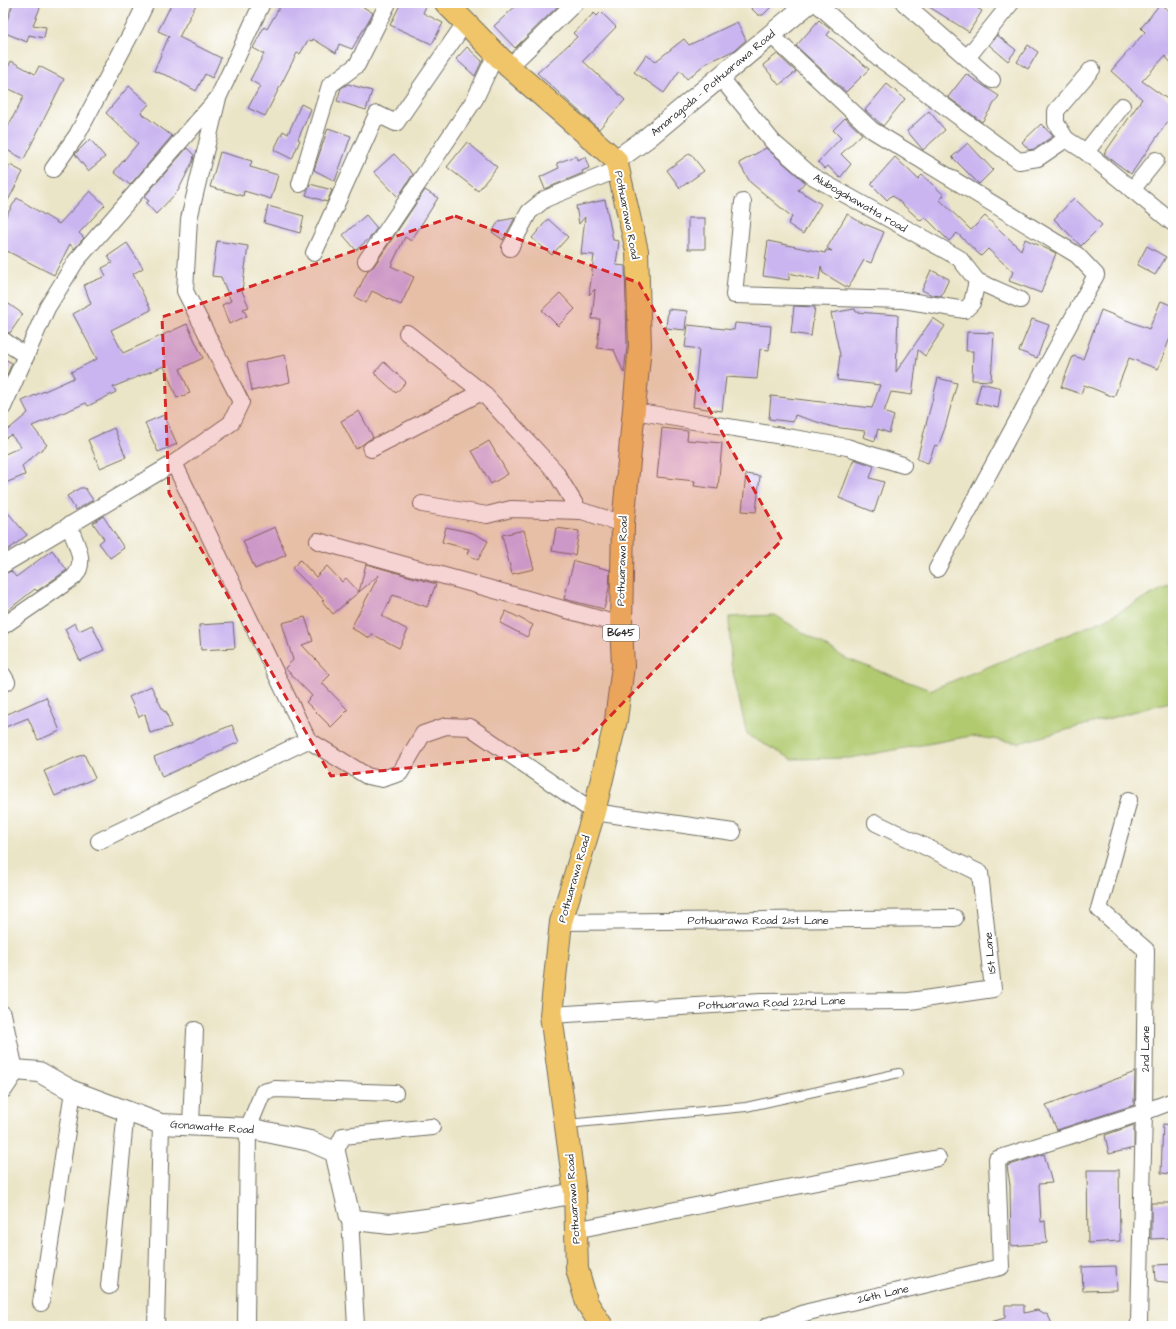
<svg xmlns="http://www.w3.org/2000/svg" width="1176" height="1329" viewBox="0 0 1176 1329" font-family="'Architects Daughter',sans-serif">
  <rect width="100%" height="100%" fill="#fff"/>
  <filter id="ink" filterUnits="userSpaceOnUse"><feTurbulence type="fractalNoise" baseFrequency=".025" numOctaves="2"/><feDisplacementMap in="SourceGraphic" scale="8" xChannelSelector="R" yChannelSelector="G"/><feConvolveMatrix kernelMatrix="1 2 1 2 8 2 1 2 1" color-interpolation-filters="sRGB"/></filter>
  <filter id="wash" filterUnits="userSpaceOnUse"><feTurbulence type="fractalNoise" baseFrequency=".012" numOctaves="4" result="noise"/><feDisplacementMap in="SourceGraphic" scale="16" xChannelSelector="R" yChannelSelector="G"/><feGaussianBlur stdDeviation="0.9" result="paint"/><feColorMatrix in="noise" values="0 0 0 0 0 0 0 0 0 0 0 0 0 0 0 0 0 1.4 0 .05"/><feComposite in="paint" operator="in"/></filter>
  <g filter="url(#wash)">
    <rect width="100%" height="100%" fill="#ebe5c7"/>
    <polygon fill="#b1ca70" stroke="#6e7a4e" points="1173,583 1173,701 1019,743 971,736 850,758 792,759 747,735 731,663 729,617 775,615 845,658 930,690 1104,620"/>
    <g id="blocks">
      <g fill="#cab5f0">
        <polygon points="13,3 42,3 33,25 46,27 44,38 29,35 27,42 3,32"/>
        <polygon points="172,3 197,3 179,37 221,58 212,78 205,74 196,91 171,77 154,71 169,36 158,31"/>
        <polygon points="282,3 357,3 373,13 352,49 339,44 336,53 313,39 312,41 308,40 300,54 297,53 265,116 248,108 260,86 250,80 264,54 253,48 264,27 267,29"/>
        <polygon points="401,3 419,3 426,6 423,13 443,23 432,44 390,25"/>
        <polygon points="519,3 561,3 515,48 494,26"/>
        <polygon points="746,3 775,3 763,15 758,15"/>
        <polygon points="923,3 969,3 982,11 969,32"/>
        <polygon points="1160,4 1173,14 1173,65 1165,56 1142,81 1173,103 1173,114 1131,174 1104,154 1142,99 1111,71 1145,32 1141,28"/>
        <polygon points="601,12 616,27 583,61 625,100 599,129 537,73 577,37 573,33 594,13 597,16"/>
        <polygon points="819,20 831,30 827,35 869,69 846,92 796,46"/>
        <polygon points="737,22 746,40 735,50 705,64 687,79 680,70 664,93 634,72 646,55 656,61 684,39 689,45"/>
        <polygon points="997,35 1016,50 1008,61 989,45"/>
        <polygon points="1028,45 1038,52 1028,69 1017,62"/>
        <polygon points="467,47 482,61 475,76 456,59"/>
        <polygon points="777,54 796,72 779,85 763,65"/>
        <polygon points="11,61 35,74 39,66 64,79 24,159 3,148 3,136 24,96 3,86 3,78"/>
        <polygon points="966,74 999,96 982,122 948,97"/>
        <polygon points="348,84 372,91 366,110 337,101 341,88"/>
        <polygon points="887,84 905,99 883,126 865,110"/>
        <polygon points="129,86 149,104 141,113 172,136 130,185 114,172 138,143 106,113"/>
        <polygon points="301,104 311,109 298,139 300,140 292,159 274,150 283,131 288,134"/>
        <polygon points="929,111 945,130 923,150 907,131"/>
        <polygon points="845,118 862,134 841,154 851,164 840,178 828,166 825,169 818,162 841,138 833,130"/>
        <polygon points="1041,124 1053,136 1034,149 1029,150 1022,142"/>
        <polygon points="328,128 351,136 335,181 314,170"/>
        <polygon points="90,139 105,157 88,171 75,154"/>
        <polygon points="467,142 497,167 478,191 447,167"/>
        <polygon points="968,143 993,170 979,184 952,157"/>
        <polygon points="187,148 194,155 193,161 178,191 156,214 146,203 149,201 144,197"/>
        <polygon points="766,148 805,182 798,190 821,204 803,234 788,224 792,217 750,182 739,163"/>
        <polygon points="220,152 252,161 250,167 278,175 271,199 244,191 243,196 210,187"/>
        <polygon points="690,153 704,171 680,188 667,170"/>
        <polygon points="394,154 413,174 398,197 374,172"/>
        <polygon points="576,156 577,160 585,157 589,168 582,171 583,173 545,189 540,177 559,168 557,163"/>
        <polygon points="895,157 918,179 922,175 944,195 940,200 971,230 985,216 1021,250 1025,239 1056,253 1041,293 1009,281 1013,272 988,249 981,256 957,233 949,241 925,217 921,221 892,195 887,200 871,184"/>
        <polygon points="10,165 23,172 3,210 3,179"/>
        <polygon points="310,184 332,190 327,202 306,195"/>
        <polygon points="425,190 438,198 411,241 405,237 391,266 414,277 401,305 372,291 366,303 355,297 368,270 374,266"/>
        <polygon points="90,191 105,205 79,233 84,238 74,249 70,244 54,275 3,249 3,221 17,198 59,224"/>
        <polygon points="1074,198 1102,225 1081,246 1054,219"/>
        <polygon points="605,200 613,240 619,241 616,265 625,266 627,346 624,373 614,350 597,348 600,319 592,319 595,289 589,295 594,255 581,254 585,217 579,224 576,206"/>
        <polygon points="268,206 304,216 300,233 264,223"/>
        <polygon points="847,214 860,222 884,232 871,263 864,260 848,288 823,273 821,266 819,280 789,273 789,280 763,276 768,241 825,253 826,250 832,251 827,248"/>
        <polygon points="366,215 377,228 369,239 356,250 343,235"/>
        <polygon points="515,218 503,240 492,232 499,221"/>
        <rect x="688" y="218" width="17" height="31"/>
        <polygon points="548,219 568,237 552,255 532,238"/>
        <polygon points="217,241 248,246 242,291 249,307 243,309 247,316 229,324 222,305 231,301 221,277 212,276"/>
        <polygon points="127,243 143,268 133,274 151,310 111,330 123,353 187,324 203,358 180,369 190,393 177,398 164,366 113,387 116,392 88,406 86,403 32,426 47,445 22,466 25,475 3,484 3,455 21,447 11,435 3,439 3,434 28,413 22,401 74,378 71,372 97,359 73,314 91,304 84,285 106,276 102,268 112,263 108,256"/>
        <polygon points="1147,246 1166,257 1155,275 1137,265"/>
        <polygon points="931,270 949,279 941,296 932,295 922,290"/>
        <polygon points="560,293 575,309 558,326 542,310"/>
        <polygon points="3,300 23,314 10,333 3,331"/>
        <polygon points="1161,301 1173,306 1173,330 1158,369 1129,358 1114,397 1084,385 1081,394 1061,387 1073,356 1083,359 1101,310 1149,329"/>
        <polygon points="794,306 815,307 811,336 791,333"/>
        <polygon points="668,309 687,311 685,330 666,328"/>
        <polygon points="855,309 856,312 898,315 896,372 933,318 945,326 925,356 918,350 912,395 891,392 884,412 894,416 889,433 878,429 875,441 863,437 865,431 833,427 795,415 793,422 769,419 771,396 872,408 880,385 837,380 840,355 831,313"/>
        <polygon points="1032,319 1049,325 1037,358 1019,351"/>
        <polygon points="735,323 771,326 769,350 760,349 757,379 726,377 722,411 693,407 699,349 685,347 688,325 734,330"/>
        <polygon points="967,332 994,333 991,381 972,380 973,351 966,351"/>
        <polygon points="285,355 290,382 252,391 247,363"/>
        <polygon points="3,358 12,363 3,384"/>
        <polygon points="384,362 406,382 396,393 374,373"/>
        <polygon points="938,378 957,383 945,428 938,446 935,445 928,463 917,459"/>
        <polygon points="981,383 1001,388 998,408 976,403"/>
        <polygon points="359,411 373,437 356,449 341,421"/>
        <polygon points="164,415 177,444 158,452 145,423"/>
        <polygon points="114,428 126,457 100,468 88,440"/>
        <polygon points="662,428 688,431 687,440 722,443 718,489 694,486 695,481 657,477"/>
        <polygon points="489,441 508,474 491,484 472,451"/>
        <polygon points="854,459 874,466 870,478 884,482 874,512 839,498"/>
        <polygon points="746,474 760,476 756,512 742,511"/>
        <polygon points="80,488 85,488 93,500 76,510 67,496"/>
        <polygon points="3,507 27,535 3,554"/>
        <polygon points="103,516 124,548 110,558 99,543 104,539 93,523"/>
        <polygon points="275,527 286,555 255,569 243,541"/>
        <polygon points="446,527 473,533 488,541 478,560 467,554 469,549 442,542"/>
        <polygon points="556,528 579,531 575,555 552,551"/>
        <polygon points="524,530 534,569 512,574 502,535"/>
        <polygon points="52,550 67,570 37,591 35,589 3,614 3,574 11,571 16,577"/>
        <polygon points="300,560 316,577 327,566 342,582 346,578 359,592 366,564 436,584 427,607 393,595 382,616 408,630 399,648 372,634 370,638 351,628 379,575 333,614 322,601 324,600 292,568"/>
        <polygon points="574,561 610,570 609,588 604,609 564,599"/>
        <polygon points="506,611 533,625 527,637 500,623"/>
        <polygon points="305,617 313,641 302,645 330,675 322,683 348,710 331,727 306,702 312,696 285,668 293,660 282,623"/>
        <polygon points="75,623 79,631 92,625 104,650 80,661 65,629"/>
        <polygon points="233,623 235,648 201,650 199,625"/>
        <polygon points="151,686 164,712 166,711 171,727 150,733 145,714 139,717 129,697"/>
        <polygon points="46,697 60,731 38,740 28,718 3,728 3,716"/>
        <polygon points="232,725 239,742 162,777 154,757"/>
        <polygon points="84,754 95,778 55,796 44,771"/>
        <polygon points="1135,1072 1134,1105 1057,1130 1046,1105"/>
        <polygon points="1163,1124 1173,1125 1173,1174 1161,1173"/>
        <polygon points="1134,1125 1134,1148 1109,1154 1105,1135"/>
        <polygon points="1044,1154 1052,1183 1039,1184 1041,1222 1045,1221 1047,1243 1011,1246 1010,1185 1007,1166"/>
        <polygon points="1087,1170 1119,1170 1120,1241 1088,1243"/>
        <polygon points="1151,1203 1173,1203 1173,1238 1151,1239"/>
        <polygon points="1173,1264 1173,1283 1156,1281 1155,1265"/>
        <polygon points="1116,1266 1117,1290 1083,1291 1082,1267"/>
        <polygon points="1005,1305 1024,1305 1024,1313 1037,1310 1048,1315 1053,1326 992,1326 991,1322 1005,1318"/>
      </g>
    </g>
  </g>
  <g filter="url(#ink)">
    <use href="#blocks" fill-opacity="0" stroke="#6e6c62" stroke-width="1"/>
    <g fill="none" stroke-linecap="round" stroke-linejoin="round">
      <defs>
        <polyline id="service" points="567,1124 746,1107 899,1073"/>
        <g id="minor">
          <polyline points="816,3 879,58 1019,161 1038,158 1066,139 1086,152 1173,223"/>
          <polyline points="904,3 992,80"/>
          <polyline points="770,34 872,130 1077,255 1096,275 937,569"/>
          <polyline points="967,58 1011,3"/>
          <polyline points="509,67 575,3"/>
          <polyline points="721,78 773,142 812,176 959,258 977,281 1020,300"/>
          <polyline points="1066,139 1056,123 1056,111 1092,69"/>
          <polyline points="1086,152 1122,106"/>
          <polyline points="53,169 77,135 135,26 146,3"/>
          <polyline points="300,184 330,85 357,65 388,3"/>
          <polyline points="1132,190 1156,160"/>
          <polyline points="743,202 734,295 903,300 965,310 972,303 977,281"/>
          <polyline points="510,248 529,212 545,199 619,169"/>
          <polyline points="314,253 377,114 396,123 465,23"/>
          <polyline points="366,261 475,99 496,54"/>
          <polyline points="407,333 482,392 555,471 579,511"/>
          <polyline points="3,340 26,356"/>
          <polyline points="3,407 47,308 76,261 218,98 262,3"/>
          <polyline points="634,411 847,447 903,465"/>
          <polyline points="371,449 482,392"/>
          <polyline points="422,504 487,515 511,509 582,511 623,524"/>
          <polyline points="318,541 621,625"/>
          <polyline points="3,565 174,463"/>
          <path d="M3,626L74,577C88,561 75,543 69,525"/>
          <polyline points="3,675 7,682"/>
          <polyline points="308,740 367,776 382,779 400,773 423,734 446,726 470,727 594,812 733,832"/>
          <polyline points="1129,800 1099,909 1146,950 1144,1112 1139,1322"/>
          <polyline points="99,841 308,740 174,463 231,423 241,402 185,291 189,219 218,98"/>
          <polyline points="561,922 955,918"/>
          <polyline points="3,1014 15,1070"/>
          <polyline points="551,1015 761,1002 910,1001 993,989 980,873 876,823"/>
          <polyline points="191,1125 195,1030"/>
          <polyline points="335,1152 343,1136 432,1127"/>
          <polyline points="350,1217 356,1326"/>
          <polyline points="575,1230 938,1158"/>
          <polyline points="109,1286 126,1110"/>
          <polyline points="41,1303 73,1091"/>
          <polyline points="156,1326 161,1124"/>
          <polyline points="246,1326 248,1128 263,1092 275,1089 395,1093"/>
          <polyline points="767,1326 808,1312 1001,1267 997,1159 1144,1112 1173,1101"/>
        </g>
        <g id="tertiary">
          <polyline points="616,160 647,138 809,3"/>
          <polyline points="3,1088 15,1070 39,1072 73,1091 161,1124 248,1128 310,1141 335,1152 350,1217 355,1220 390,1224 470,1213 575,1193"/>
        </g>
        <polyline id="primary" points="446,3 509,67 616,160 637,251 640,346 623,524 621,625 623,666 616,720 594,812 561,922 551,1015 575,1193 577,1269 587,1303 602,1326"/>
      </defs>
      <use href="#service" stroke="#6e6c62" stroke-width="10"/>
      <use href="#minor" stroke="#6e6c62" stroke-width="18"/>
      <use href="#tertiary" stroke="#6e6c62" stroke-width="22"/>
      <use href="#primary" stroke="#6e6c62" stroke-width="24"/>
      <use href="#service" stroke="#fff" stroke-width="8"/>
      <use href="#minor" stroke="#fff" stroke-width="16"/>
      <use href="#tertiary" stroke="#fff" stroke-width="20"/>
      <use href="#primary" stroke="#f0c469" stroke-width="22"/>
    </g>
  </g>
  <path fill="#d62828" fill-opacity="0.2" stroke="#d62828" stroke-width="3" stroke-dasharray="8 5" stroke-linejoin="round" d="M455,216L639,283L782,540L577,750L331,776L169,493L162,317Z"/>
  <g text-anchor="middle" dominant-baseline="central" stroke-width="4" stroke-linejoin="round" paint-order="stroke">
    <rect fill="#fff" stroke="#6b6b6b" stroke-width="1" x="603" y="625" width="36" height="16" rx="3"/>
    <g font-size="10" font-weight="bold" fill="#2b2b2b">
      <text x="621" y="633">B645</text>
    </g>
    <g font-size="11" fill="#2b2b2b" stroke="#fff">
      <text transform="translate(713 83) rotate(-40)">Amaragoda - Pothuarawa Road</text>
      <text transform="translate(860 203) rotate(30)">Alubogahawatta road</text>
      <text transform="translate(627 215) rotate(79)">Pothuarawa Road</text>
      <text transform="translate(622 561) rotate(-88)">Pothuarawa Road</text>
      <text transform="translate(574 879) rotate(-74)">Pothuarawa Road</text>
      <text x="758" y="920">Pothuarawa Road 21st Lane</text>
      <text transform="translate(990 953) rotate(-96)">1St Lane</text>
      <text transform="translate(772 1003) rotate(-2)">Pothuarawa Road 22nd Lane</text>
      <text transform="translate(1145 1049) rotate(-90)">2nd Lane</text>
      <text transform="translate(212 1127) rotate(4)">Gonawatte Road</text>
      <text transform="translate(573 1199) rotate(-94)">Pothuarawa Road</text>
      <text transform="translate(883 1294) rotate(-13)">26th Lane</text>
    </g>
  </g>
  <rect width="1176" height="1329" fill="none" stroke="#fff" stroke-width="16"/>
</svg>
